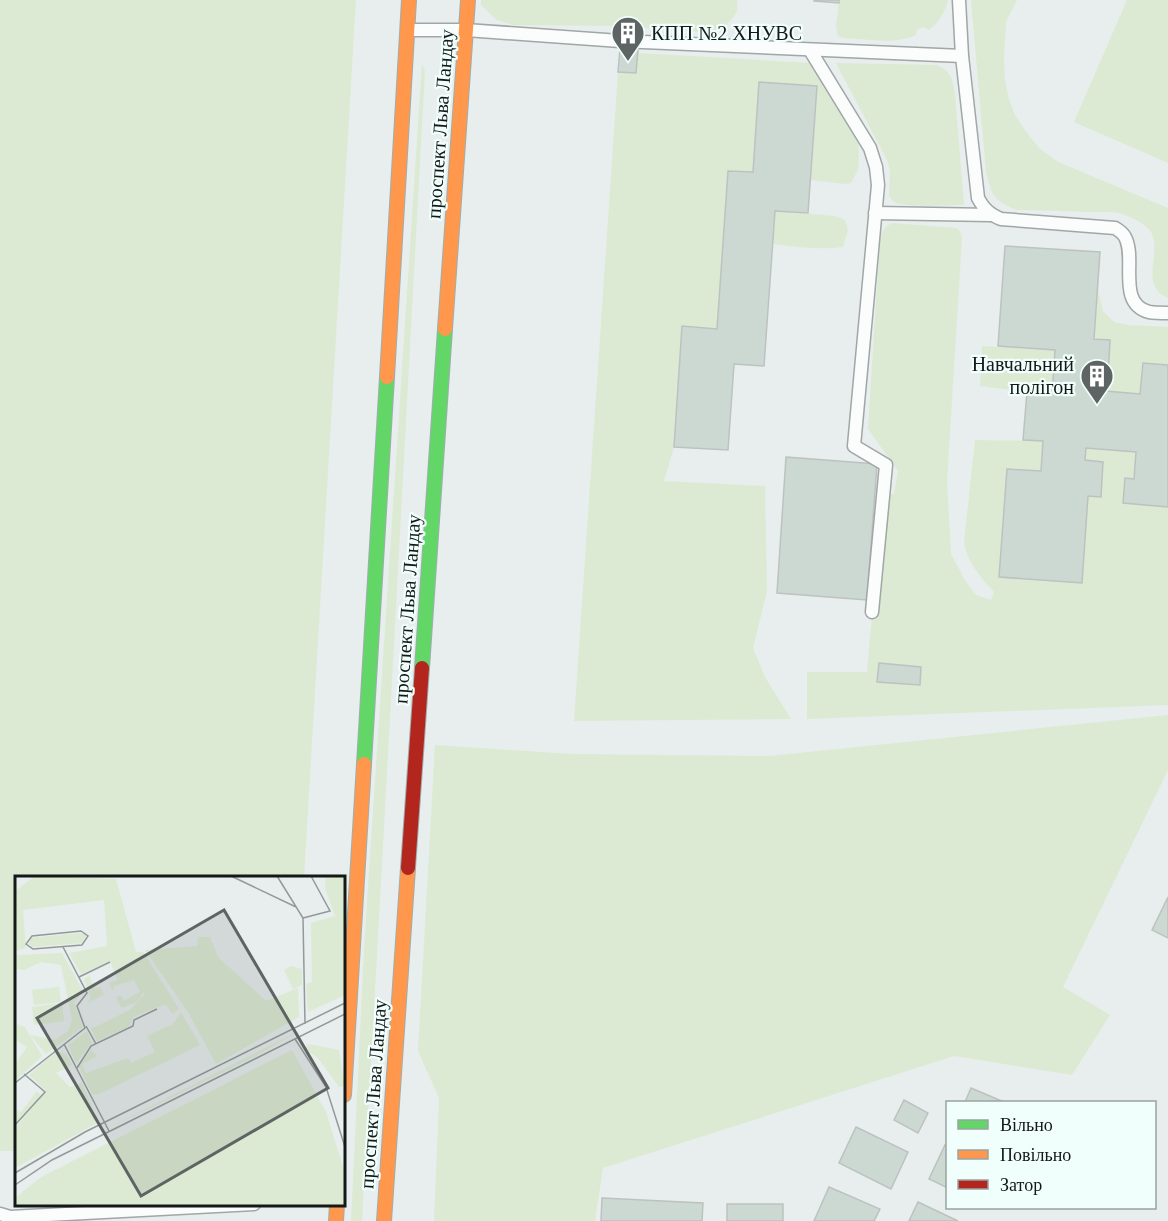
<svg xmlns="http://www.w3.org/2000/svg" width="1168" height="1221" viewBox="0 0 1168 1221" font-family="'Times New Roman',serif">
  <rect width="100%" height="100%" fill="#e7eeed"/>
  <g fill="#dcead3">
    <polygon points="0,0 356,0 304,877 16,878 16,1151 0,1151"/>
    <path d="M481,0H737C737,1 738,9 737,10C734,20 721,30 712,33L621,26L513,25L497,20L481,5Z"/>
    <path d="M839,0H948C945,12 939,22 929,30L923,27L917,30L916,35C894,45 867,39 843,38L838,36L836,27Z"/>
    <path d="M971,0H1017L1006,22L1004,57L1005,81L1009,99L1015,115L1027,133L1039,148L1058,162L1168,208V298C1138,286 1163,252 1151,232C1145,223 1129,216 1119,213C1109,211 1097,212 1087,212C1064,211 1041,210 1017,210C993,200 992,196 986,172Z"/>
    <polygon points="1127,0 1168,0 1168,163 1074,122"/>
    <polygon points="638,53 812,63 858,139 859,157 858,170 851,183 846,184 810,180 817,87 759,82 753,172 728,171 717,329 682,327 674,447 664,481 765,486 767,591 753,648 765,677 791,719 574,721 618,72 636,73"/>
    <path d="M836,63L937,65C952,73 952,77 955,94L964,205C948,205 911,208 896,203C892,201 892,200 889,196L890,170L887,160Z"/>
    <path d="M422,64L425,71C404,454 384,838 362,1221H351L364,949Z"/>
    <path d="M775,211L835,216L845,220L848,230L843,247C820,250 796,247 772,244Z"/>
    <path d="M892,223L957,228L960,231L962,238L947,482L951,554L966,582L976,595L991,600L994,592C980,577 967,562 964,542L975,440L1043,441L1041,471L1007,469L1000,577L1082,583L1088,496H1101L1103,462L1085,460L1086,448L1136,452L1134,479L1125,478L1123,503L1168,507V705L807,719V672H867L883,495L894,494L898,471L868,429L880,239C882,231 884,227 892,223Z"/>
    <polygon points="1098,290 1103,311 1114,322 1128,325 1168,327 1168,365 1143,363 1140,394 1094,390 1096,377 1108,378 1110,340 1094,337"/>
    <polygon points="982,346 1055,350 1052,394 1027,392 980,386"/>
    <polygon points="1168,715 1168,770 1063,987 1110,1015 1072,1075 954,1056 603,1168 595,1221 434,1221 439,1098 418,1051 435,745 572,754 769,756"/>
  </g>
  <g fill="#ccd9d2" stroke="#bdc2c0" stroke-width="1.5">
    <polygon points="814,0 839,0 839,3 814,1"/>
    <polygon points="620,48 638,50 636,73 618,72"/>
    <polygon points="759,82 817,86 808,213 775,211 764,366 734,364 728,450 674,447 682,326 717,329 728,171 753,172"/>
    <polygon points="1005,246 1100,252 1094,339 1110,340 1108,378 1096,377 1094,390 1140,394 1143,363 1168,365 1168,507 1123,503 1125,478 1134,479 1136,452 1086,448 1085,460 1103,462 1101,497 1088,496 1082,583 999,577 1007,469 1041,471 1043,441 1023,440 1027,392 1052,394 1055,350 998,346"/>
    <polygon points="786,457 877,464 867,600 777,593"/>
    <polygon points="879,663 921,667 920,685 877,682"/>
    <polygon points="1168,897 1168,938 1152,930"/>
    <polygon points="971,1088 1004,1102 965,1102"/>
    <polygon points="904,1100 928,1113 918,1133 894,1120"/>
    <polygon points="856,1127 908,1152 891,1189 839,1163"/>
    <polygon points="945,1145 948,1146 948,1188 929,1179"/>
    <polygon points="829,1187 880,1209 874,1221 814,1221"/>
    <polygon points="602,1198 703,1203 702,1221 601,1221"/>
    <polygon points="918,1202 958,1221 909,1221"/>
    <rect x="727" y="1204" width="56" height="17"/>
  </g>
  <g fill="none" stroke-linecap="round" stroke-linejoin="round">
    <defs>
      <g id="lane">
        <path d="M959,0L962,56L978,198C984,209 989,214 1001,219L1115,228C1120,231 1123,233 1125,237C1137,259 1116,303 1149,312C1155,313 1162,313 1168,313"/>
        <polyline points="409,30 466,30 620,41 962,56"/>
        <polyline points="810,50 870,148 876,167 878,185 854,446 886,465 872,612"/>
        <polyline points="875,213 991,215"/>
        <polyline points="0,1214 10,1217 254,1204"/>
      </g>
      <g id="fast">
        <polyline points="422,668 445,329"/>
        <polyline points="364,764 387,377"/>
      </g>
      <g id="slow">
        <polyline points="445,329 468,0"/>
        <polyline points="387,377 409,0"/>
        <polyline points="344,1095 364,764"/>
        <polyline points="336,1221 337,1204"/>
        <polyline points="384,1221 408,868"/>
      </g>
      <polyline id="jam" points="408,868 422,668"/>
    </defs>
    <use href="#lane" stroke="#a1a6a6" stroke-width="15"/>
    <use href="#fast" stroke="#9eaeaf" stroke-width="16"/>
    <use href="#slow" stroke="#9eaeaf" stroke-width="16"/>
    <use href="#jam" stroke="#9eaeaf" stroke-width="16"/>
    <use href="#lane" stroke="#fbfcfc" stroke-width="12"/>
    <use href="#fast" stroke="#63d668" stroke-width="14"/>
    <use href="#slow" stroke="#ff974d" stroke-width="14"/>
    <use href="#jam" stroke="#b3261e" stroke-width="14"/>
  </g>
  <defs>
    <symbol id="building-pin" viewBox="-11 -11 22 30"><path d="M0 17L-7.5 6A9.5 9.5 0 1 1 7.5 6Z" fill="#5e6463" stroke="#f1fffc"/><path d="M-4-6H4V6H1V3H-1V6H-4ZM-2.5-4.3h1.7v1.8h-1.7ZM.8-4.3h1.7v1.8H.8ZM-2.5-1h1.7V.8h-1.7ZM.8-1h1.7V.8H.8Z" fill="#fff"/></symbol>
  </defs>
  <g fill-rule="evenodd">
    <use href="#building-pin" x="609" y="14" width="38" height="52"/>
    <use href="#building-pin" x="1078" y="357" width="38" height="52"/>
  </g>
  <g text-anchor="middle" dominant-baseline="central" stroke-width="4.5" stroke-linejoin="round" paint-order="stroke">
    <g font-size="20" fill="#141918" stroke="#f1fffc" text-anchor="start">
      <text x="651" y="33">КПП №2 ХНУВС</text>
      <text x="1074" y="364" text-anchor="end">Навчальний<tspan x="1074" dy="23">полігон</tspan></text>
    </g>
    <g font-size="20" fill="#141918" stroke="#f1fffc">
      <text transform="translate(440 124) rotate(-86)">проспект Льва Ландау</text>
      <text transform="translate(407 609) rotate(-86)">проспект Льва Ландау</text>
      <text transform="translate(373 1094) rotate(-86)">проспект Льва Ландау</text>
    </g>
  </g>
  <g transform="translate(15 876)">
    <rect width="330" height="330" fill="#e7eeed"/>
    <path d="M20,0L101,3L121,76H128L164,133L157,138L151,128L118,141L115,150L82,165L76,153L116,133L130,118L128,116L123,125L107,132L101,122L106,119L109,125L125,116L119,104L99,110L98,115L94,107L103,104L95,85L66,98L54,77L92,70L89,24L8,34L11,72L0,75V79L47,77L68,115L59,127L68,151L31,178L15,159L40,164L53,155L57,144L46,89L26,86L9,94L0,93V15ZM311,0H330V119L293,136L291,108L297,106L296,47L320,40L310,12ZM65,57L71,59L67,67L17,71L14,68L15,62ZM183,61H195L203,81L251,125L283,112L284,141L201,188L173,136L130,74L182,70ZM276,90L287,93V109L278,113L269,94ZM74,99L80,113L85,111L89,118L73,127L76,121L69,104ZM44,111L46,126L19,129L17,114ZM47,127L49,145L19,149L17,131ZM166,136L185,169L82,219L77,218L64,191L76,174L82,180L67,188L71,197L113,182L116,187L140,176L132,160L158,148ZM0,148L10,151L27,180L0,205V188L12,171L0,164ZM72,155L77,167L61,187L53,169ZM284,155L239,181L98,250L99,249ZM293,168L324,174L330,210L324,211L303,182L290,173ZM277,174L311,236L330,297V330H0V322L26,301ZM42,175L51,178L57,189L41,197L55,211L67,207L84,246L0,292V252L26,222L0,250V234L6,236L22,215L26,220L31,215L14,199Z" fill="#dcead3"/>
    <path fill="none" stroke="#939998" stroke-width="1.5" d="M216,0L281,31M262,0L288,42L290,148M288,42L315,35L296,0M66,55L73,60L67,69L18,73L11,68L17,60ZM64,101L95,86M71,150L81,168M280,163L311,211L330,271M49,168L94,255M62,192L76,170L118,150L119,144L142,133M0,207L70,152L62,130L72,117L48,71M0,249L30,216L9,198M0,297L70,256L330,127M0,309L37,284L330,138"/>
    <path fill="#5e6463" fill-opacity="0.15" stroke="#5e6463" stroke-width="3" d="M209,34L313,212L126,320L22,142Z"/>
    <rect width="330" height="330" fill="none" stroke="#141918" stroke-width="3"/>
  </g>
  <rect x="946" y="1101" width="210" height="108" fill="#f1fffc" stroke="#99a3a1" stroke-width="1.5"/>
  <rect x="958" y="1120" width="30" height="9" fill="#63d668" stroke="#99a3a1" stroke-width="1.5"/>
  <text x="1000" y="1131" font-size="18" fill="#141918">Вільно</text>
  <rect x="958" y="1150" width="30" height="9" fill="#ff974d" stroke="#99a3a1" stroke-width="1.5"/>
  <text x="1000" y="1161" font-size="18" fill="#141918">Повільно</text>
  <rect x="958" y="1180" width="30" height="9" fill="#b3261e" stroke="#99a3a1" stroke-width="1.5"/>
  <text x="1000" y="1191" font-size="18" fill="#141918">Затор</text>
</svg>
